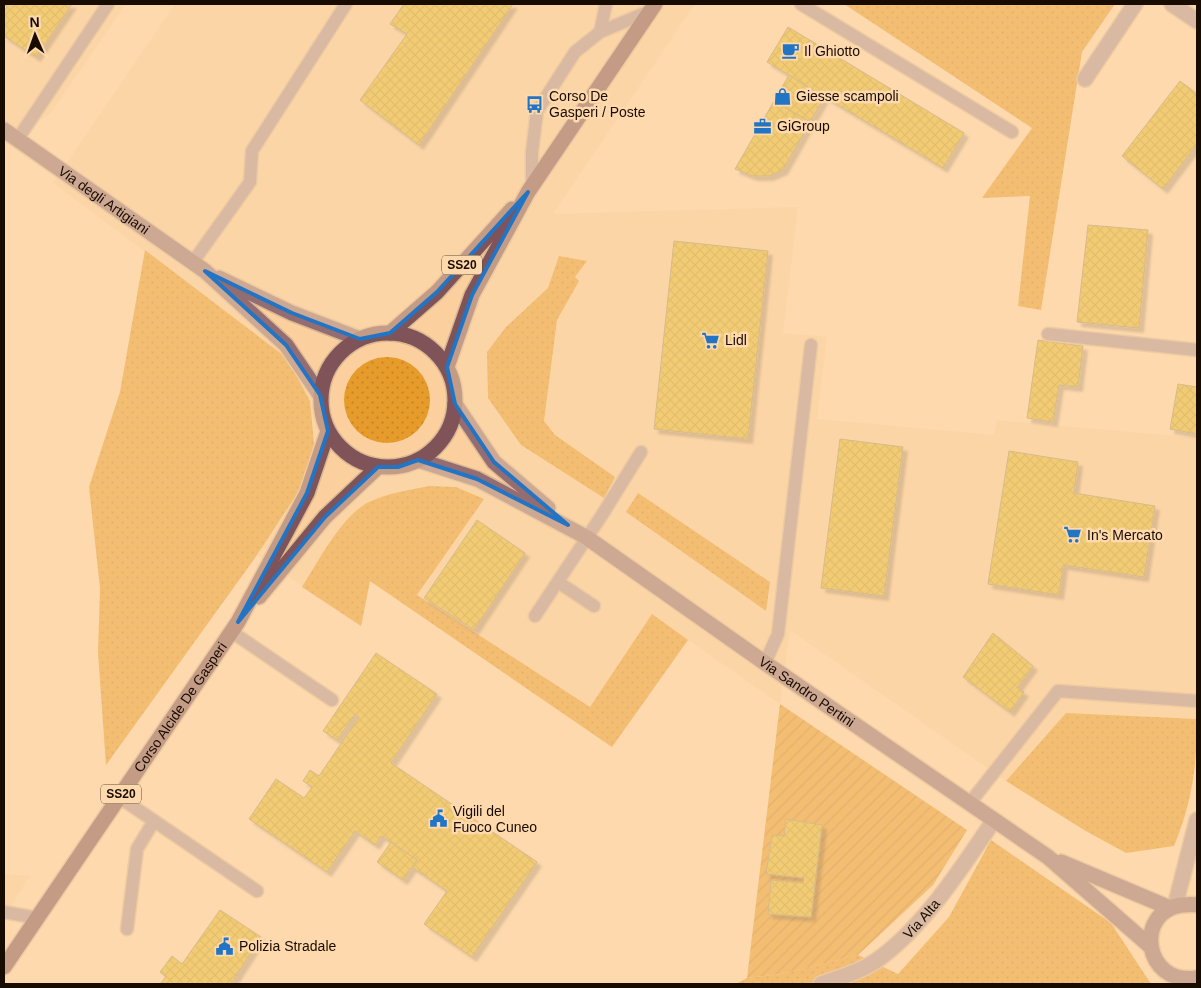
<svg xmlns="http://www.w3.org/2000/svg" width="1201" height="988" viewBox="0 0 1201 988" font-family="Helvetica,sans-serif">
  <defs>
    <pattern id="grass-dots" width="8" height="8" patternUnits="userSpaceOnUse" patternTransform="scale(1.25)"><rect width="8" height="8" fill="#e69b2b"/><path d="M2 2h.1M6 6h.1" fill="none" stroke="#c58425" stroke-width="1.8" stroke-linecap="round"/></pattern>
    <pattern id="garden-furrows" width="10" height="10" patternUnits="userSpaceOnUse" patternTransform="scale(1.25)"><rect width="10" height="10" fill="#e69b2b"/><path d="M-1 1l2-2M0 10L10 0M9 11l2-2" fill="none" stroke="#c58425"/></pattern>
    <pattern id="building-cross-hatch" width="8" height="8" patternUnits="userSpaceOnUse" patternTransform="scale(1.25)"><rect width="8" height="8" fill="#e4bb2b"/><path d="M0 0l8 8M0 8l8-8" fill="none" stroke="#c3a025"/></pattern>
    <filter id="shadow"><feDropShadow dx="4.5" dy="4.5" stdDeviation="1" flood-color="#0004"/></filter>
  </defs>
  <rect width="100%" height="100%" fill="#fed9ad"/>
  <g fill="#fbd09e">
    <polygon points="4,4 126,4 50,114 4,141"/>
    <polygon points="175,4 695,4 553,214 798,207 783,333 827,337 817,419 994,435 997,420 1197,438 1197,719 1066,713 1006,781 790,630 780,704 688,640 612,747 370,581 361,626 257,555 297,494 315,455 287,358 53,183"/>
    <polygon points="4,874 30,876 4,916"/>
  </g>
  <g fill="url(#grass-dots)">
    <polygon points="844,4 1115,4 1082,52 1041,310 1018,306 1030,196 982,198 1032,128"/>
    <polygon points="145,250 287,358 310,401 315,455 297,494 257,555 106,765 98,653 100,588 89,487 120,392"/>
    <polygon points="559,256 587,261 575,277 579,281 557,320 544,421 555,435 615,477 604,498 521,445 488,398 487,352 506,327 548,288"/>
    <circle cx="387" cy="400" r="43"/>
    <path d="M429,486L456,487L484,499L417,595L590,707L652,614L688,640L612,747L370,581L361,626L302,587C318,562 342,515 369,502C388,493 409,490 429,486Z"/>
    <polygon points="638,493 770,582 766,611 626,512"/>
    <path d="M1066,713L1197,719C1197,766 1192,802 1174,846L1126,853L1084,830L1006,781Z"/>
    <polygon points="991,840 1111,923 1151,984 736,984 747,978 781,974 858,955 898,974 949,917"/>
  </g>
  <polygon fill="url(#garden-furrows)" points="780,704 967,830 933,885 858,955 781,974 747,978"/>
  <g fill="url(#building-cross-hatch)" stroke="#a79663" filter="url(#shadow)">
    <polygon points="4,4 72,4 36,57 4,36 4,11 7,7"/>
    <polygon points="404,4 513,4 419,145 360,100 407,34 390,24"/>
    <polygon points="788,27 964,133 943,168 767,62"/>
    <polygon points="789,75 824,98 810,122 774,101"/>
    <polygon points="1180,81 1197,94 1197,144 1163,189 1122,156"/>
    <polygon points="774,101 810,122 783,170 769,176 753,176 735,169"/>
    <polygon points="1088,225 1148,230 1139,328 1077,322"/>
    <polygon points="674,241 768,251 748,439 654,429"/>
    <polygon points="1038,340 1083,346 1078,387 1059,385 1053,422 1027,418"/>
    <polygon points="1178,384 1197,387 1197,434 1170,429"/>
    <polygon points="840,439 903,447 884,596 821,588"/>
    <polygon points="1009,451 1078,462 1074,493 1155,506 1144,577 1063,565 1059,595 988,584"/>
    <polygon points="477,520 525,553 474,630 424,598"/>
    <polygon points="993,633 1033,666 1017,688 1024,692 1010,712 963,677"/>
    <polygon points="376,653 437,694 391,763 537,862 472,957 424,924 447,891 412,867 417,860 391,842 381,836 375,845 355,831 327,872 249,819 276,779 304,798 312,787 303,781 310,770 319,776 359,717 355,715 337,740 323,731"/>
    <polygon points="786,819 822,825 811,917 768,914 771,880 803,883 804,878 766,874 772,835 784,836"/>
    <polygon points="391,842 417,860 403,880 377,862"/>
    <polygon points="220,910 261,937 231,984 160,984 166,977 160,972 172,956 182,964"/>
  </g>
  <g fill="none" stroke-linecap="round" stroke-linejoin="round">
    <defs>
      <g id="lane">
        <polyline points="801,4 1012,132"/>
        <polyline points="600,32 606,4"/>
        <polyline points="17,140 108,4"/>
        <polyline points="532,185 532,152 537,111 575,52 600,32 650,11"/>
        <polyline points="193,262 250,182 252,151 346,4"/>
        <polyline points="1048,334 1197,350"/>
        <polyline points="558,582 594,606"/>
        <polyline points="535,616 602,515 641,452"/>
        <polyline points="232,632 332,700"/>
        <polyline points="765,663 778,634 811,345"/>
        <polyline points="119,797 257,891"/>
        <polyline points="969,804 1058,691 1197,701"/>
        <polyline points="4,912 37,918"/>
        <polyline points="127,929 137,849 154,821"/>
      </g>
      <g id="street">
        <polyline points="1172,4 1197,21"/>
        <polyline points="1085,79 1135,4"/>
        <polyline points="1175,906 1197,820"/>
        <path id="s1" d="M821,984C841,977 863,971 880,958C925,925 963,866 994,820"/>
      </g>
      <g id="secondary">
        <path id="s2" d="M4,130L205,271L286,345L320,395"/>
        <polyline points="219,278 292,313 360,339"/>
        <polyline points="455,404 494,462 548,508"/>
        <path id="s3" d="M418,460L477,479L586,537L765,663L1048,857L1150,946"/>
        <polyline points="1061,862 1170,908"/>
        <path d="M1197,905C1192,904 1187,905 1182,905C1134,911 1143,986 1197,978"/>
      </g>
      <g id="primary">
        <polyline points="390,333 437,292 512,209"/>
        <circle cx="388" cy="400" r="67"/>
        <polyline points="447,367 472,295 528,192 655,4"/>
        <polyline points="259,597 325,517 378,467"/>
        <path id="s4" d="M4,967L238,622L307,493L328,431"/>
      </g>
    </defs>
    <use href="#lane" stroke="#d9b891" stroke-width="15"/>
    <use href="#street" stroke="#d9b891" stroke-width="18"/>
    <use href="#secondary" stroke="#d9b891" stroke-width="18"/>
    <use href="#primary" stroke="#d9b891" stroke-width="18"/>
    <use href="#lane" stroke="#ad9395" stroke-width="12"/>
    <use href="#street" stroke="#ad9395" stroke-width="15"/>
    <use href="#secondary" stroke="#936d71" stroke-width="15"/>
    <use href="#primary" stroke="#7f5358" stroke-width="15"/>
  </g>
  <path d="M0 0H1201V988H0ZM528,192L472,295L447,367L455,404L494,462L568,525L477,479L418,460L398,467H378L325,517L238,622L307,493L328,431L320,395L286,345L205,271L292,313L360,339L390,333L437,292Z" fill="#fed9ad" fill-opacity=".55" fill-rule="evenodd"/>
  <path fill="none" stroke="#2275c4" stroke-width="4" stroke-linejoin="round" d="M528,192L472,295L447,367L455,404L494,462L568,525L477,479L418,460L398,467H378L325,517L238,622L307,493L328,431L320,395L286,345L205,271L292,313L360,339L390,333L437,292Z"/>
  <defs>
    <symbol id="cafe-bare" viewBox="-9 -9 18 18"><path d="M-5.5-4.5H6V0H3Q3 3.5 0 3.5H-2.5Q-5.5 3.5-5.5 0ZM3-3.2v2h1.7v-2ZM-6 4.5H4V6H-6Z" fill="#2275c4" stroke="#fed9ad" stroke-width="2.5" paint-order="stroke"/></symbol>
    <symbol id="shop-bare" viewBox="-9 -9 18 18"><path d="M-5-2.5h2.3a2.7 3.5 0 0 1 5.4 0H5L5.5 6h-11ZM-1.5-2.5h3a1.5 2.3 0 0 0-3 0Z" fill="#2275c4" stroke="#fed9ad" stroke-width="2.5" paint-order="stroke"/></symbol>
    <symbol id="bus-bare" viewBox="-9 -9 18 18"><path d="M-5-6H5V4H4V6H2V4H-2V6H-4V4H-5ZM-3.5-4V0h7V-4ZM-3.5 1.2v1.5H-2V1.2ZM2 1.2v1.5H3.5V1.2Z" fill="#2275c4" stroke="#fed9ad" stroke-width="2.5" paint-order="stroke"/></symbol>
    <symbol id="office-bare" viewBox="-9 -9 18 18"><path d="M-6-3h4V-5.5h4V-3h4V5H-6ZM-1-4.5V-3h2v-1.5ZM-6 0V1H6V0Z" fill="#2275c4" stroke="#fed9ad" stroke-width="2.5" paint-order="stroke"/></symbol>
    <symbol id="supermarket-bare" viewBox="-9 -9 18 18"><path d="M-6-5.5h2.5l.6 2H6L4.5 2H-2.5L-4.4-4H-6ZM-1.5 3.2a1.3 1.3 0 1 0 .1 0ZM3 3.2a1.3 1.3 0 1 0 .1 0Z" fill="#2275c4" stroke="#fed9ad" stroke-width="2.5" paint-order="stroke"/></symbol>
    <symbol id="civic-bare" viewBox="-9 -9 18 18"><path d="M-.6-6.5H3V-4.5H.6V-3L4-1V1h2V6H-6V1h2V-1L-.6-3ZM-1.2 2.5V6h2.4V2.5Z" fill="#2275c4" stroke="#fed9ad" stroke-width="2.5" paint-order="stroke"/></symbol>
  </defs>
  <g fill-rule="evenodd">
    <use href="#cafe-bare" x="778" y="38" width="25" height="25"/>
    <use href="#shop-bare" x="770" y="84" width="25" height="25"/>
    <use href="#bus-bare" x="522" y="92" width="25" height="25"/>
    <use href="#office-bare" x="750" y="114" width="25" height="25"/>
    <use href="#supermarket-bare" x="698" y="328" width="25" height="25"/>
    <use href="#supermarket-bare" x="1060" y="522" width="25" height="25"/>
    <use href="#civic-bare" x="426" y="806" width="25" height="25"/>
    <use href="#civic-bare" x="212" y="934" width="25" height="25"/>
  </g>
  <g text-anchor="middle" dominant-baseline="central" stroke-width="5" stroke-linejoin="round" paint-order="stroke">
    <g fill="#fed9ad" stroke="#5d4a34" stroke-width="1">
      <rect x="442" y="255.5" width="40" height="19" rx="4"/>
      <rect x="101" y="784.5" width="40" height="19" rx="4"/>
    </g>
    <g font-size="12" font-weight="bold" fill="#180c00">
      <text x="462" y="265">SS20</text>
      <text x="121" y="794">SS20</text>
    </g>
    <g font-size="14" fill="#180c00" stroke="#fed9ad" text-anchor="start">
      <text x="804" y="51">Il Ghiotto</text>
      <text x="549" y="96">Corso De<tspan x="549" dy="16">Gasperi / Poste</tspan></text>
      <text x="796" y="96">Giesse scampoli</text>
      <text x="777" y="126">GiGroup</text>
      <text x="725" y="340">Lidl</text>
      <text x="1087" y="535">In's Mercato</text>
      <text x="453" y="811">Vigili del<tspan x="453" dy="16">Fuoco Cuneo</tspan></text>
      <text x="239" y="946">Polizia Stradale</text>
    </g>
    <g font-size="14" fill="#180c00" stroke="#fed9ad">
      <text stroke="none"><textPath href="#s2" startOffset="122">Via degli Artigiani</textPath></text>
      <text stroke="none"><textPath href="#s3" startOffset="455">Via Sandro Pertini</textPath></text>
      <text stroke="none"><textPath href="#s4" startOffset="314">Corso Alcide De Gasperi</textPath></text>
      <text stroke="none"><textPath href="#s1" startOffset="122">Via Alta</textPath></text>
    </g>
  </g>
  <rect width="1201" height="988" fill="none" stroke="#180c00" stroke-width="10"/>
  <g transform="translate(35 35) rotate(358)" stroke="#fed9ad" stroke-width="4" paint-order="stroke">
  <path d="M0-4L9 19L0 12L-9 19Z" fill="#180c00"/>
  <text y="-8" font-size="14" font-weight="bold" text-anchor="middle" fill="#180c00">N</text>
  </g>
</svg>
